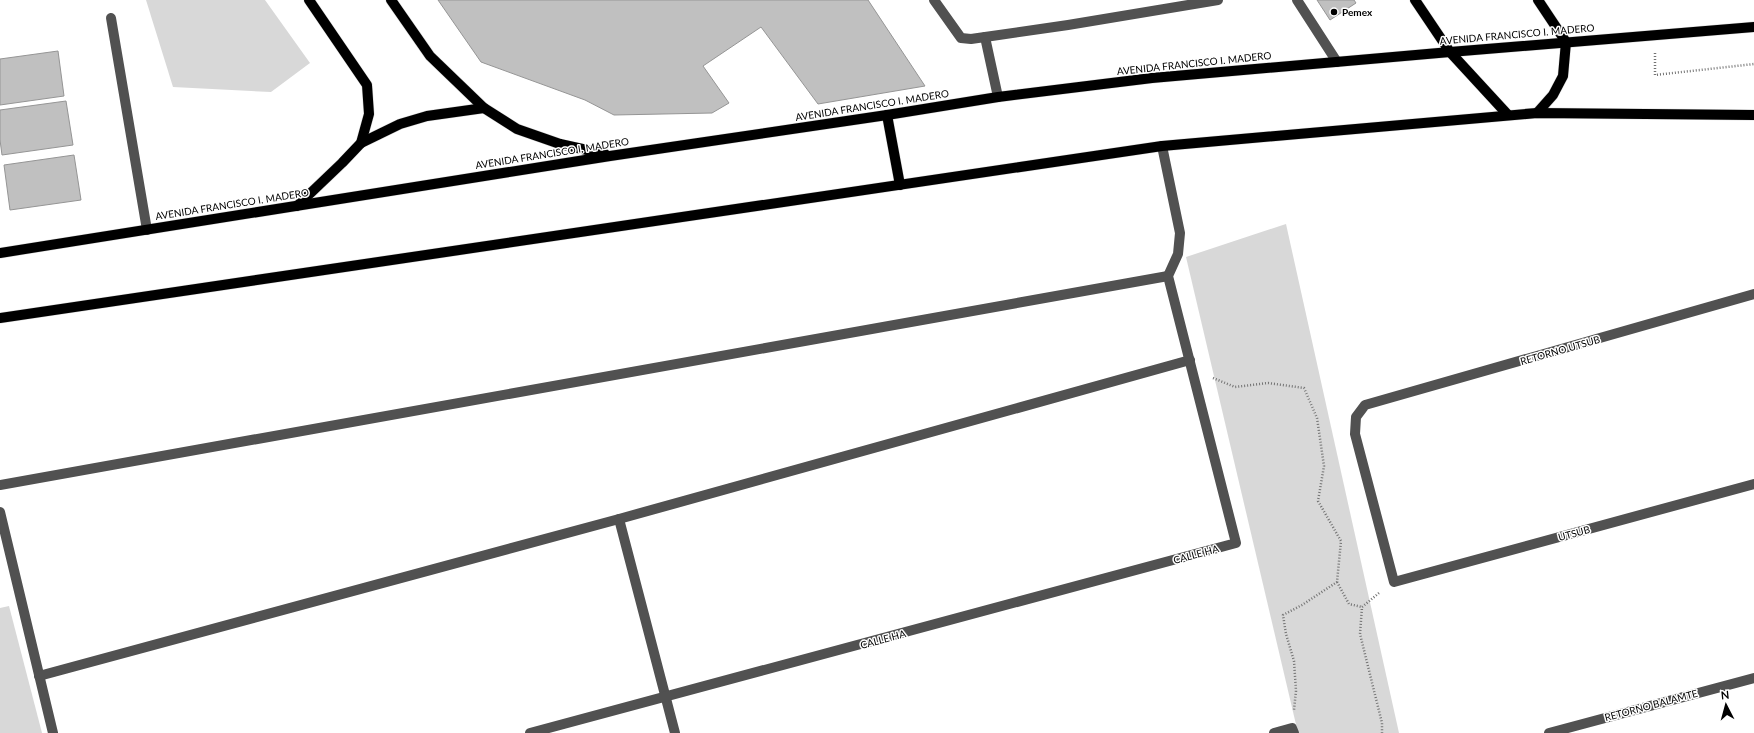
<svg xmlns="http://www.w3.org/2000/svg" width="1754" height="733" viewBox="0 0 1754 733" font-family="Lato,sans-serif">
  <rect width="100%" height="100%" fill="#fff"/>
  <g fill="#d8d8d8">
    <polygon points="146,0 265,0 310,63 271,92 173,87"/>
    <polygon points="1286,224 1399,733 1298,733 1186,257"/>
    <polygon points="9,606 42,733 0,733 0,608"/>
  </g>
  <g fill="#c0c0c0" stroke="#959595">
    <polygon points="438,0 868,0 925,86 818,104 761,27 703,66 729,103 712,113 614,115 585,100 481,62"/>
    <polygon points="1317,0 1354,0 1356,3 1330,20"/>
    <polygon points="58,51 64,96 0,105 0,59"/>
    <polygon points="66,101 73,145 2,155 0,140 0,110"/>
    <polygon points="74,155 81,200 10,210 4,165"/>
  </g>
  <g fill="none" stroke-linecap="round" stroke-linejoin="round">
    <defs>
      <g id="major">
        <polyline points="391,0 430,56 484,108 517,129 560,144 605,154"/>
        <polyline points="1415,0 1450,52 1508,115"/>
        <polyline points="1537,113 1553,95 1563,76 1566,42 1538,0"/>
        <polyline points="887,115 900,185"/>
        <polyline points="361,143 400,124 427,116 484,108"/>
        <polyline points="297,206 342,163 361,143 369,114 367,85 309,0"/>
        <polyline points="0,253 610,156 887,115 998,97 1152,78 1450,52 1754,27"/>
        <polyline points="0,318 1162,146 1537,113 1754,115"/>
      </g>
    </defs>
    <use href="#major" stroke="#dbdbdb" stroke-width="11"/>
    <g stroke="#737373" stroke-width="2.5" stroke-dasharray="1 2" stroke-linecap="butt">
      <polyline points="1655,53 1655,75 1754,64"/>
      <polyline points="1213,378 1235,387 1268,383 1304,388 1317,418 1324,466 1318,501 1341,541 1337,582 1302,605 1283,615 1286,634 1294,661 1296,691 1294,710"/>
      <polyline points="1337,582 1349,604 1362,607"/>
      <polyline points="1379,593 1362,607 1360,634 1382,723 1382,733"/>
    </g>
    <g stroke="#515151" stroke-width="10">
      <polyline points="934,0 961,38 971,39 985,37 998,97"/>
      <polyline points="1297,0 1337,62"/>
      <polyline points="111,18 147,230"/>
      <polyline points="985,37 1068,25 1218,0"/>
      <polyline points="1754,294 1365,405 1356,417 1355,434 1394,582 1754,484"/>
      <polyline points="0,485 1168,276"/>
      <polyline points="0,512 53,733"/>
      <polyline points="619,519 675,733"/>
      <polyline points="39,676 619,519 1190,360"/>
      <polyline points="530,733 1236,543 1168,276 1178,254 1180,233 1162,146"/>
      <polyline points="1274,733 1292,728 1294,733"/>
      <polyline points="1549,733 1754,678"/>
    </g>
    <use href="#major" stroke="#000" stroke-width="10"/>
  </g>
  <circle fill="#000" stroke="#fff" stroke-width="1.5" cx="1334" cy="12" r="4"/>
  <g text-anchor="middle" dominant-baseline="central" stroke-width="3" stroke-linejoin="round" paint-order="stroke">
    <g font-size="10" font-weight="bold" fill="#000" stroke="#fff" text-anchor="start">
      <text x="1342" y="12">Pemex</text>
    </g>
    <g font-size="10" fill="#000" stroke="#fff">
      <text transform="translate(1517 34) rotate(-5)">AVENIDA FRANCISCO I. MADERO</text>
      <text transform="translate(1194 63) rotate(-6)">AVENIDA FRANCISCO I. MADERO</text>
      <text transform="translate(872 105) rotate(-9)">AVENIDA FRANCISCO I. MADERO</text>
      <text transform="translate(552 153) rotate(-9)">AVENIDA FRANCISCO I. MADERO</text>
      <text transform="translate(232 204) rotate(-9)">AVENIDA FRANCISCO I. MADERO</text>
      <text transform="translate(1560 350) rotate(-16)">RETORNO UTSUB</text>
      <text transform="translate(1574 533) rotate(-15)">UTSUB</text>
      <text transform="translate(1196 554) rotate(-15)">CALLE HA</text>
      <text transform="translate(883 639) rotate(-15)">CALLE HA</text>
      <text transform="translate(1651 705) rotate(-15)">RETORNO BALAMTE</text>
    </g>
  </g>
  <g transform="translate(1726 705) rotate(354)" stroke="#ffffff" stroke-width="3" paint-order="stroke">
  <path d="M0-3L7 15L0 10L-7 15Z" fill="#000000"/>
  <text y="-6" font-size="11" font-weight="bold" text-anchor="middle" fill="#000000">N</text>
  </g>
</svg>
